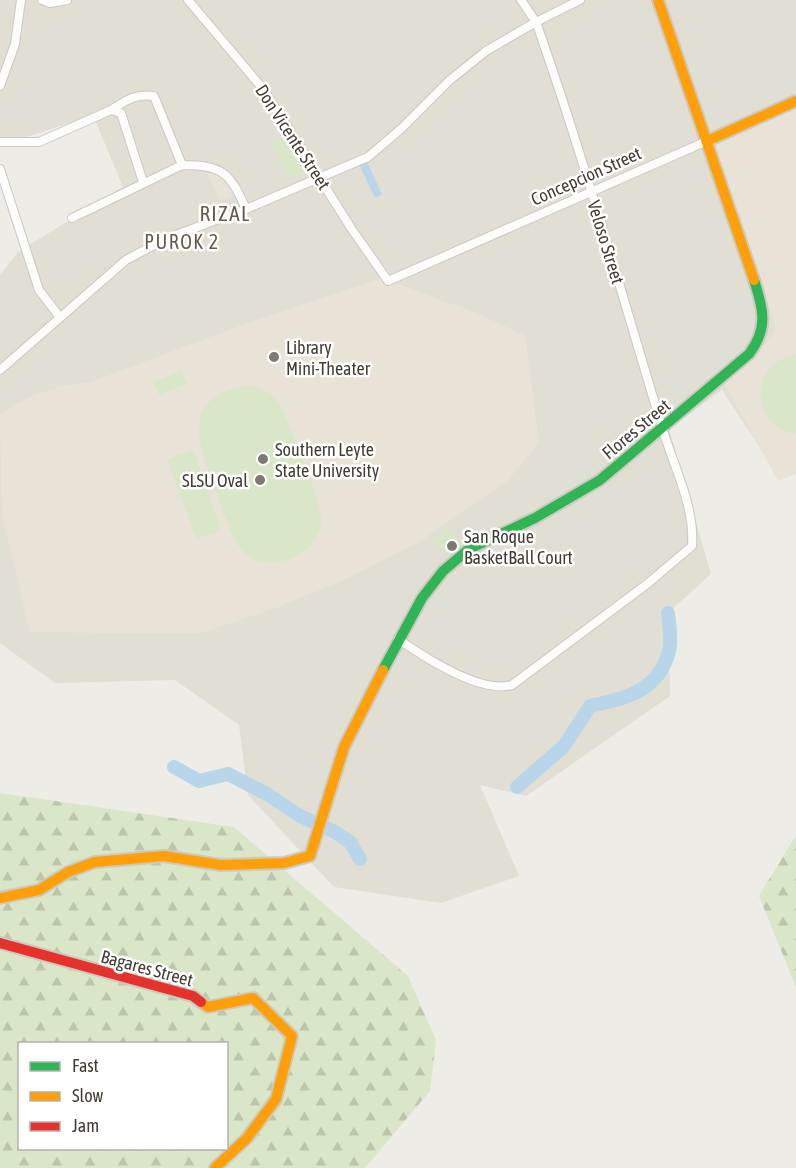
<svg xmlns="http://www.w3.org/2000/svg" width="796" height="1168" viewBox="0 0 796 1168" font-family="'Asap Condensed',sans-serif">
  <defs>
    <pattern id="forest-firs" width="22" height="20" patternUnits="userSpaceOnUse" patternTransform="scale(1.5)"><rect width="22" height="20" fill="#dae6c8"/><path d="M5 1l3.5 6h-7zM16 11l3.5 6h-7z" fill="#bcc6ac"/></pattern>
  </defs>
  <rect width="100%" height="100%" fill="#edece7"/>
  <polygon fill="#e1ded4" points="0,0 796,0 796,472 780,478 722,390 669,429 711,574 668,613 670,696 526,796 480,785 519,876 441,903 334,887 248,795 239,725 175,680 55,683 0,643 0,275 18,252 123,187 93,115 0,146"/>
  <g fill="#e8e3d6">
    <polygon points="796,106 796,474 778,481 724,383 773,336 775,326 713,143"/>
    <polygon points="205,168 224,176 234,195 219,200"/>
    <polygon points="381,278 385,286 395,283 477,313 525,336 539,443 508,480 421,541 342,581 281,606 198,634 30,632 2,515 0,414 33,395 63,386 90,382 245,324"/>
  </g>
  <g fill="url(#forest-firs)" fill-rule="evenodd">
    <path d="M0,793L234,827L408,976L436,1040L430,1091L365,1168H0ZM20,1044H226V1148H20Z"/>
    <polygon points="796,835 796,987 759,896"/>
  </g>
  <g fill="#dae6c8">
    <polygon points="290,135 309,171 288,178 271,143"/>
    <path d="M796,354V433C761,431 749,387 774,364C780,359 789,357 796,354Z"/>
    <polygon points="182,370 187,384 159,395 153,382"/>
    <path d="M249,385L270,393L280,404C290,428 324,503 321,525C318,540 306,552 292,558C278,564 262,566 249,557C232,544 225,516 218,497C200,448 175,397 249,385Z"/>
    <polygon points="193,449 221,530 196,539 167,459"/>
    <polygon points="446,527 472,552 460,565 433,541"/>
  </g>
  <g fill="none" stroke-linecap="round" stroke-linejoin="round">
    <polyline stroke="#b9d5e9" stroke-width="8" points="362,161 377,193"/>
    <g stroke="#b9d5e9" stroke-width="14">
      <polyline points="174,767 199,781 228,774 267,794 300,816 335,832 350,842 360,859"/>
      <path d="M517,787L564,746L590,706C625,699 659,691 669,651C672,640 669,625 668,613"/>
    </g>
    <defs>
      <g id="street">
        <polyline points="42,0 50,3 67,0"/>
        <polyline points="188,0 264,90 351,228 388,281 707,141"/>
        <polyline points="0,86 15,44 21,0"/>
        <path d="M111,110C125,101 136,93 154,96L182,165"/>
        <polyline points="0,142 39,142 111,110 121,113 143,182"/>
        <polyline points="0,169 39,290 59,316"/>
        <path d="M72,218L182,165C223,165 230,173 246,209"/>
        <polyline points="0,370 126,260 165,239 246,209 368,157 402,128 450,80 486,51 536,22 580,0"/>
        <path d="M398,639C424,657 481,694 512,685L647,584L692,546C695,506 673,465 662,427C621,292 583,155 536,22L521,0"/>
      </g>
      <path id="fast" d="M383,670L422,598L443,571L469,549L535,518L600,480L749,354C769,328 763,308 754,280"/>
      <g id="slow">
        <polyline points="658,0 754,280"/>
        <polyline points="707,141 796,101"/>
        <polyline points="0,898 39,890 68,872 95,862 164,856 221,865 284,863 310,856 344,747 383,670"/>
        <polyline points="201,1002 208,1007 253,998 292,1036 276,1099 247,1138 215,1168"/>
      </g>
      <polyline id="jam" points="0,943 193,996 201,1002"/>
    </defs>
    <use href="#street" stroke="#c9c8c3" stroke-width="10"/>
    <use href="#fast" stroke="#ccc9be" stroke-width="14"/>
    <use href="#slow" stroke="#ccc9be" stroke-width="14"/>
    <use href="#jam" stroke="#ccc9be" stroke-width="14"/>
    <use href="#street" stroke="#fcfcfb" stroke-width="8"/>
    <use href="#fast" stroke="#30b455" stroke-width="10"/>
    <use href="#slow" stroke="#ff9f0a" stroke-width="10"/>
    <use href="#jam" stroke="#e5322d" stroke-width="10"/>
  </g>
  <g fill="#7e7a73" stroke="#fff" stroke-width="2">
    <circle cx="274" cy="357" r="6"/>
    <circle cx="263" cy="459" r="6"/>
    <circle cx="260" cy="480" r="6"/>
    <circle cx="452" cy="546" r="6"/>
  </g>
  <g text-anchor="middle" dominant-baseline="central" stroke-width="5" stroke-linejoin="round" paint-order="stroke">
    <g font-size="18" fill="#423d34" stroke="#fff">
      <text transform="translate(293 137) rotate(57)">Don Vicente Street</text>
      <text transform="translate(586 176) rotate(-24)">Concepcion Street</text>
      <text transform="translate(606 242) rotate(73)">Veloso Street</text>
      <text transform="translate(636 429) rotate(-40)">Flores Street</text>
      <text transform="translate(147 968) rotate(15)">Bagares Street</text>
    </g>
    <g font-size="18" fill="#423d34" stroke="#fff" text-anchor="start">
      <text x="286" y="347">Library<tspan x="286" dy="21">Mini-Theater</tspan></text>
      <text x="275" y="449">Southern Leyte<tspan x="275" dy="21">State University</tspan></text>
      <text x="248" y="480" text-anchor="end">SLSU Oval</text>
      <text x="464" y="536">San Roque<tspan x="464" dy="21">BasketBall Court</tspan></text>
    </g>
    <g font-size="20" letter-spacing="1.5" fill="#645b4c" stroke="#fff">
      <text x="182" y="241">PUROK 2</text>
    </g>
    <g font-size="21" letter-spacing="1.5" fill="#645b4c" stroke="#fff">
      <text x="225" y="213">RIZAL</text>
    </g>
  </g>
  <rect x="18" y="1042" width="210" height="108" fill="#ffffff" stroke="#b3b1ae" stroke-width="1.5"/>
  <rect x="30" y="1062" width="30" height="9" fill="#30b455" stroke="#b3b1ae" stroke-width="1.5"/>
  <text x="72" y="1072" font-size="18" fill="#423d34">Fast</text>
  <rect x="30" y="1092" width="30" height="9" fill="#ff9f0a" stroke="#b3b1ae" stroke-width="1.5"/>
  <text x="72" y="1102" font-size="18" fill="#423d34">Slow</text>
  <rect x="30" y="1122" width="30" height="9" fill="#e5322d" stroke="#b3b1ae" stroke-width="1.5"/>
  <text x="72" y="1132" font-size="18" fill="#423d34">Jam</text>
</svg>
